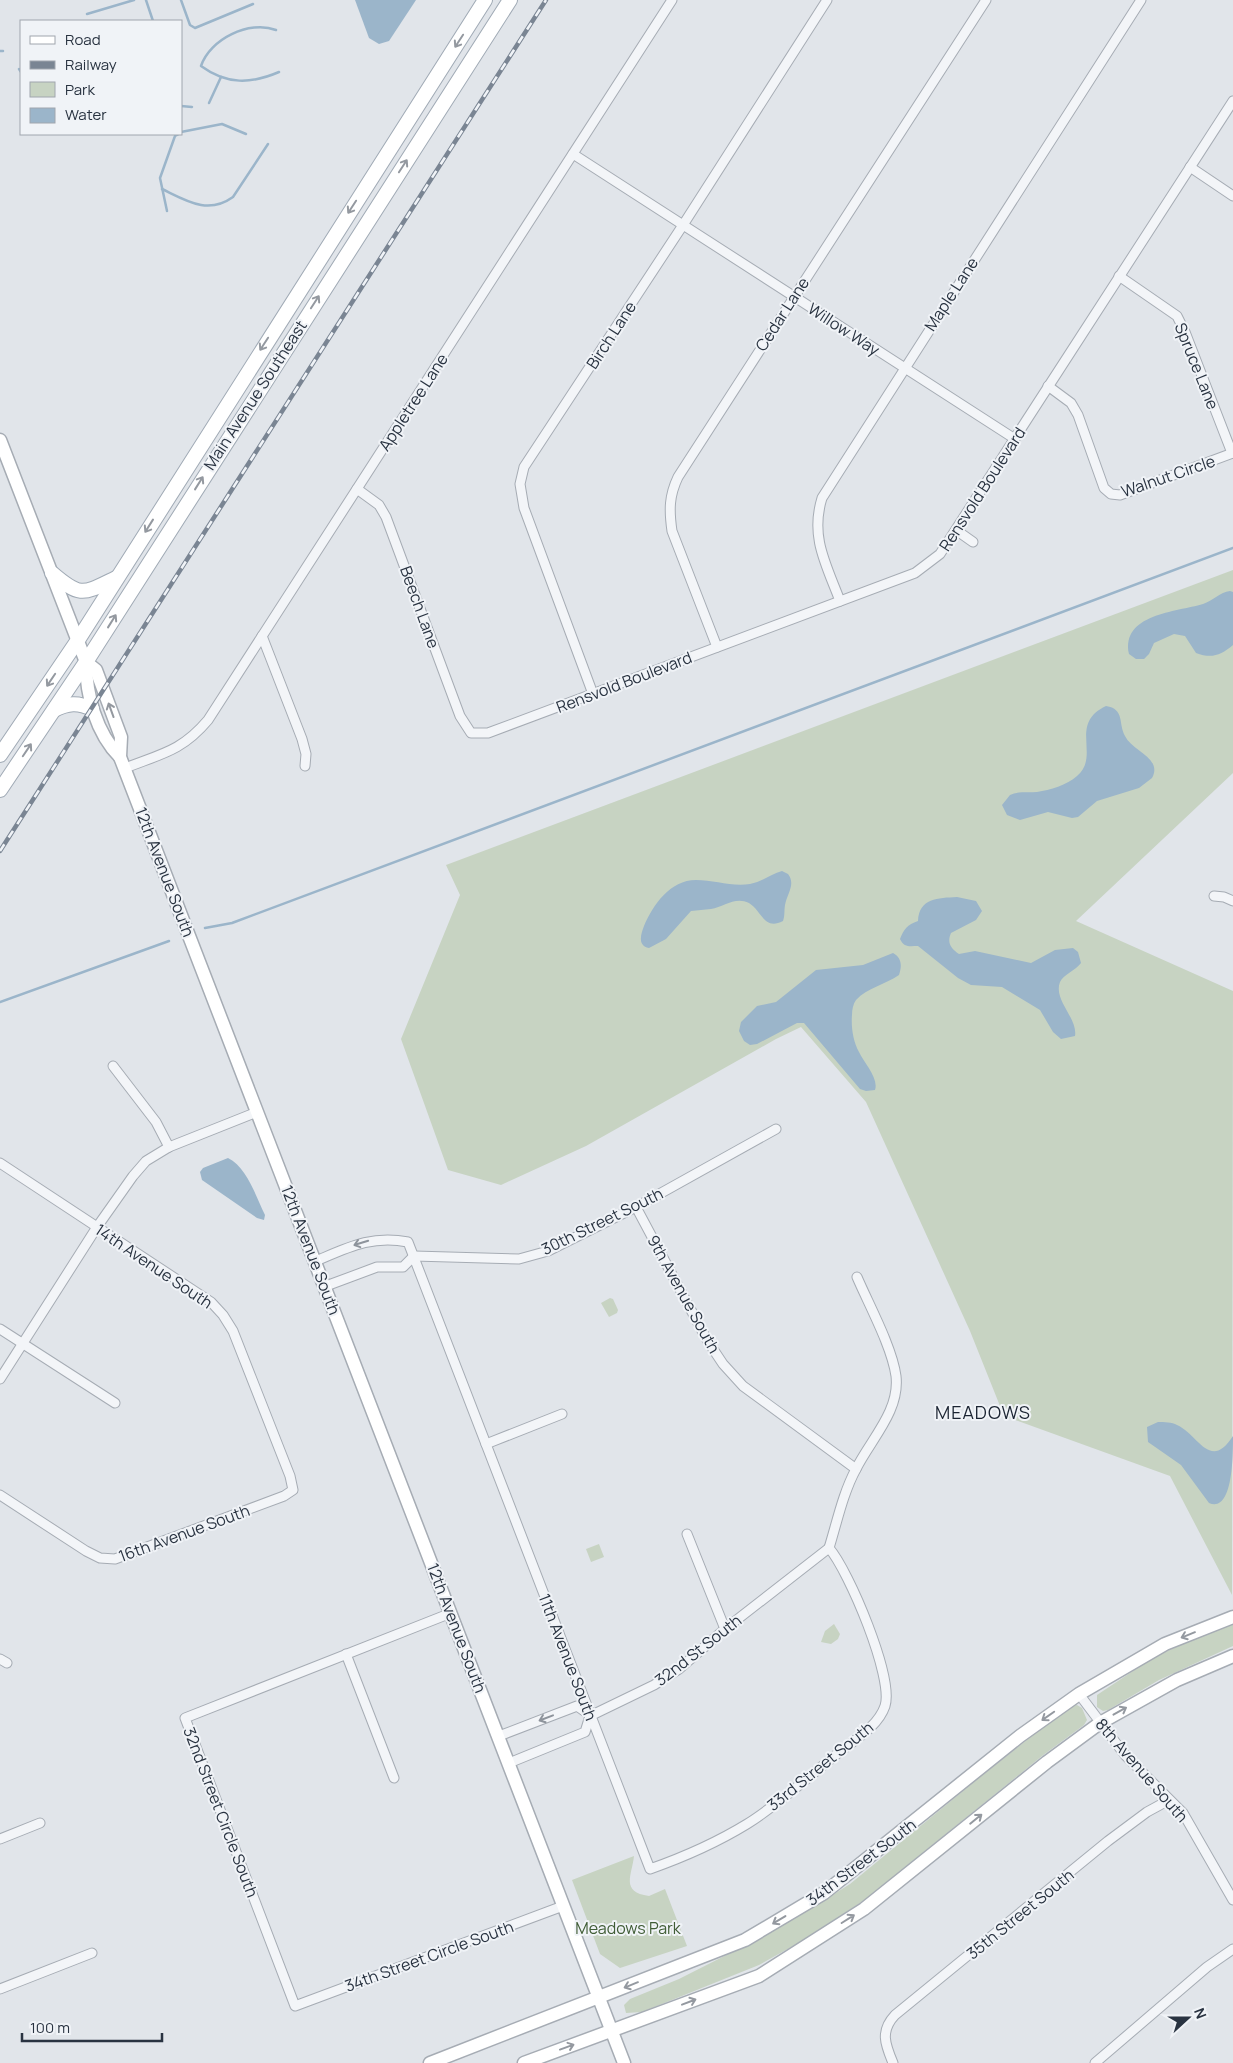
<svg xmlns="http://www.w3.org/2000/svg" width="1233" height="2063" viewBox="0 0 1233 2063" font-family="Manrope,sans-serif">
  <rect width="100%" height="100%" fill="#e1e5ea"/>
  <g fill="#c7d3c2">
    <polygon points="1233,570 1233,773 1076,921 1233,991 1232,1595 1170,1476 1004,1416 970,1331 866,1102 801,1027 776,1039 586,1146 501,1185 448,1170 401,1039 460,895 446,865"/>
    <polygon points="610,1298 613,1299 618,1310 617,1313 609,1317 601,1303"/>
    <polygon points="599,1544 604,1557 591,1562 586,1549"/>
    <polygon points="1233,1622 1233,1646 1159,1680 1108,1710 1103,1711 1097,1707 1097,1695 1154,1657"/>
    <polygon points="834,1624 840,1634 838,1639 831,1644 821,1642 825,1631"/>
    <polygon points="1077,1705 1082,1708 1087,1720 1084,1725 1042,1756 866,1899 804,1940 759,1965 642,2012 626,2013 624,2005 630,1999 679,1979 752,1942 794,1919 850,1884 980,1777 1070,1706"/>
    <path d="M634,1856C632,1875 620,1892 649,1896L665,1889L687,1946L620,1968L600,1954L572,1880Z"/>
  </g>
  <g fill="#9bb5ca">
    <polygon points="355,0 416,0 389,41 379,44 369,38"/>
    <path d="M1230,591L1233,592V645C1221,655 1212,659 1196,653L1185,636L1174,634L1154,643L1149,654L1144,659H1136L1129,654C1121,614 1176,612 1203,604C1213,601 1220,592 1230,591Z"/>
    <path d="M1106,706C1125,709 1118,723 1125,736C1132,751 1163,758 1152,778L1139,788L1097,801L1078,817L1072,818L1048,812L1020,820L1007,815L1002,805L1010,795C1019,791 1028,793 1037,792C1050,790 1067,785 1077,776C1101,756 1068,724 1106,706Z"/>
    <path d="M782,871L788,874C796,884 787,894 785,905C784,911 785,916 783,921C764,931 762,911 749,903C735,896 724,907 711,909C704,910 698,910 691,911L666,939L649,948C637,946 641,934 644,926C653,905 670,880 696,880C714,880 732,887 750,884C762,882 771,874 782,871Z"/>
    <path d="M957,897L976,901L982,911L976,920L951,933C947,942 950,948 959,954L975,951L1031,963L1055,950L1073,948L1078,952L1081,963C1076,970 1063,975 1060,982C1053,1000 1078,1018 1075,1036L1061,1039L1053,1032L1040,1010L1002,987L971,985L958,978L918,946C910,946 904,948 900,939C904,929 907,925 918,921C919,898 938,898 957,897Z"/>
    <path d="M893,953C902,958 902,966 899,975C886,984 867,988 856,1000C853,1004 852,1010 852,1015C851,1027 853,1041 859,1052C864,1063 879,1078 875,1090L866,1091L860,1089L804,1023H797L757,1044L750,1045L744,1041L739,1031L741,1022L757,1006L776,1002L816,970L863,965Z"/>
    <path d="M228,1158C247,1167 256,1197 265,1215L264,1220L257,1218L202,1180L200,1172L203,1168Z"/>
    <path d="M1158,1422C1164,1422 1172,1422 1177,1425C1198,1434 1210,1472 1233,1436C1233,1457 1233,1513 1209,1503L1181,1465L1148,1442L1147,1427Z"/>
  </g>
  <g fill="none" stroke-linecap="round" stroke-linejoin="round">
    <g stroke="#9bb5ca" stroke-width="2.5">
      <polyline points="146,0 153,21"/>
      <polyline points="181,0 190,25 195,28 253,4"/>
      <polyline points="87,14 134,0"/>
      <path d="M276,30C249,20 210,39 201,66C227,85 251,84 279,72"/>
      <polyline points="0,51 3,51"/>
      <polyline points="19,69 21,72"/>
      <polyline points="209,103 221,77"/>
      <polyline points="181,106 192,107"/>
      <polyline points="181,132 222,124 246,134"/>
      <path d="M162,189C187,201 208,215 233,197L268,144"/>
      <polyline points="167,211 160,178 175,136 179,134"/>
      <polyline points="205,928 232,923 1233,548"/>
      <polyline points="0,1002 169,941"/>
    </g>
    <defs>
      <g id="street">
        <polyline points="573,154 1015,439"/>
        <polyline points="1190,167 1233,196"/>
        <polyline points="1119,276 1177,316 1185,332 1232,453"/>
        <polyline points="1048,386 1071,403 1078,415 1104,488 1111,494 1120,495 1233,453"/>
        <polyline points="357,489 379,505 386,517 460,716 471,733 488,733 915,573 940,554 1233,101"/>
        <polyline points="956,530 973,542"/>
        <path d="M840,601C826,564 810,537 822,498L1141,0"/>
        <polyline points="262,636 302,739 306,754 305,766"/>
        <path d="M717,647L672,531C669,510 669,496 678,477L986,0"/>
        <polyline points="593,694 524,508 520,484 524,467 683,225 827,0"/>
        <path d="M125,768C161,754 182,751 208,720L672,0"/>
        <polyline points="1214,896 1224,897 1233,901"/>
        <polyline points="113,1066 156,1122 169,1147"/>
        <polyline points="0,1163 211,1302 223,1315 233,1331 290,1476 293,1490 284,1496 115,1559 100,1558 86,1551 0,1495"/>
        <polyline points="636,1207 707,1340 723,1364 743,1386 856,1469"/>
        <path d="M316,1261C349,1247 372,1235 408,1242L650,1869C684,1857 716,1843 747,1824C779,1804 807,1778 837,1754C853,1741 878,1727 885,1706C894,1678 849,1571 829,1548"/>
        <polyline points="326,1286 377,1267 403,1267 414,1256 519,1259 548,1251 636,1207 776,1129"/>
        <polyline points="0,1329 115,1403"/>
        <polyline points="0,1379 97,1227 133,1176 146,1161 169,1147 257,1112"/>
        <polyline points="486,1444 562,1414"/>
        <polyline points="687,1534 725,1629"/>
        <path d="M829,1548C837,1522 843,1493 856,1469C871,1439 900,1411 896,1376C892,1347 869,1305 857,1277"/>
        <polyline points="451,1613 185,1718 295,2006 563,1906"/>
        <polyline points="346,1654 394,1778"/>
        <polyline points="0,1659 7,1663"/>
        <polyline points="1079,1694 1125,1755 1183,1813 1233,1900"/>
        <polyline points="499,1736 577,1706 590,1715"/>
        <polyline points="509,1763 585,1732 590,1716 654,1685 679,1669 725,1629 829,1548"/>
        <polyline points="0,1839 40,1823"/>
        <polyline points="0,1989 92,1953"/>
        <path d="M893,2063C885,2044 880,2031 895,2015L1108,1841L1147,1812L1169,1800"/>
        <polyline points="1095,2063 1207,1967 1233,1949"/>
      </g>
      <g id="secondary">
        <polyline points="0,440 86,662 96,670 121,737 120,757 624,2063"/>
        <path d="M86,662C86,695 96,733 120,757"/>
        <polyline points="430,2063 745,1940 824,1893 1020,1736 1079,1694 1165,1644 1233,1617"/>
        <polyline points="524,2063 759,1976 864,1909 1047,1762 1100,1723 1177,1680 1233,1656"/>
      </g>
      <g id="primary">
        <path d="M52,573C81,598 83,594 116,578"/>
        <path d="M54,710C68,703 78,702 92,709"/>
        <polyline points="0,755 78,640 485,0"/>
        <polyline points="0,790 86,662 510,0"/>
      </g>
    </defs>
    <use href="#street" stroke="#a6acb4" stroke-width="11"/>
    <use href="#secondary" stroke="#a6acb4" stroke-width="15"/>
    <use href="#primary" stroke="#a0aab5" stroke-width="16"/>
    <use href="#street" stroke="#f3f5f8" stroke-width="9"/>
    <use href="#secondary" stroke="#fff" stroke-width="12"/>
    <use href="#primary" stroke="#fff" stroke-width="14"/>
    <defs>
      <polyline id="rail" points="0,851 546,0"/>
    </defs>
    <use href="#rail" stroke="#7a8593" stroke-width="4.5"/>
    <use href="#rail" stroke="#f0f3f7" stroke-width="2.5" stroke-dasharray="8" stroke-linecap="butt"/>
  </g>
  <defs><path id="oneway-shaft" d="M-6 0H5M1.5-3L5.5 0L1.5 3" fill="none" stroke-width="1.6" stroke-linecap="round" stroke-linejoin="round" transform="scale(1.25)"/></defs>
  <g stroke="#9499a0">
    <use href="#oneway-shaft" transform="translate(459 41) rotate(123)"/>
    <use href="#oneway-shaft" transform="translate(403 166) rotate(-57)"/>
    <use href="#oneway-shaft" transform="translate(352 207) rotate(123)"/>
    <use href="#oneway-shaft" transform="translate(315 302) rotate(-57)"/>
    <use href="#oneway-shaft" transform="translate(264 344) rotate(123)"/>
    <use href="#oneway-shaft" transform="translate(199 483) rotate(-58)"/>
    <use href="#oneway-shaft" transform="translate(149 526) rotate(122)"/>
    <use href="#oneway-shaft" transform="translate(112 621) rotate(-58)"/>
    <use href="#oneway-shaft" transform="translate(51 680) rotate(124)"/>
    <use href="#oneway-shaft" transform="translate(111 710) rotate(-110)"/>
    <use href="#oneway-shaft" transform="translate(27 750) rotate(-56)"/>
    <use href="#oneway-shaft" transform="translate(1188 1635) rotate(158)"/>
    <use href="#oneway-shaft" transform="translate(1120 1711) rotate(-29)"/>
    <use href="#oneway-shaft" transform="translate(1048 1716) rotate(145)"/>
    <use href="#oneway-shaft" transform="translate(976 1819) rotate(-39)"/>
    <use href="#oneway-shaft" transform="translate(848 1919) rotate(-32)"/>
    <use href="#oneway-shaft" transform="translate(779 1920) rotate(149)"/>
    <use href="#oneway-shaft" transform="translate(631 1985) rotate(158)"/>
    <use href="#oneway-shaft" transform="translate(689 2002) rotate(-21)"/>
    <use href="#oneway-shaft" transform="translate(567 2047) rotate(-20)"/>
  </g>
  <g stroke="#8e949c">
    <use href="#oneway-shaft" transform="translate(361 1243) rotate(163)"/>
    <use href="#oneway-shaft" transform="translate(546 1718) rotate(159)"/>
  </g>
  <g text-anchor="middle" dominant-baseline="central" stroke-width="4" stroke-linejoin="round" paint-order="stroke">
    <g font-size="16" fill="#293341" stroke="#f0f3f7">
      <text transform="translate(951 294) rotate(-57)">Maple Lane</text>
      <text transform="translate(782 314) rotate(-57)">Cedar Lane</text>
      <text transform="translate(844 329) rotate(33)">Willow Way</text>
      <text transform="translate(611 335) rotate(-57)">Birch Lane</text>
      <text transform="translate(1197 366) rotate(68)">Spruce Lane</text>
      <text transform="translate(255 395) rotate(-57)">Main Avenue Southeast</text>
      <text transform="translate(413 402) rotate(-57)">Appletree Lane</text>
      <text transform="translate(1168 476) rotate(-19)">Walnut Circle</text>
      <text transform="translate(982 489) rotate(-57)">Rensvold Boulevard</text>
      <text transform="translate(420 607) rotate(70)">Beech Lane</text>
      <text transform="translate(624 682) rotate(-21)">Rensvold Boulevard</text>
      <text transform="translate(165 872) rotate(69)">12th Avenue South</text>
      <text transform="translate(602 1221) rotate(-26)">30th Street South</text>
      <text transform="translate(311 1250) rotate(69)">12th Avenue South</text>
      <text transform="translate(154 1266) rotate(34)">14th Avenue South</text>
      <text transform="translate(684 1294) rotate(61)">9th Avenue South</text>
      <text transform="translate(184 1533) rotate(-20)">16th Avenue South</text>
      <text transform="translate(457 1628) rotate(69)">12th Avenue South</text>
      <text transform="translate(698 1650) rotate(-38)">32nd St South</text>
      <text transform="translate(568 1657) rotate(69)">11th Avenue South</text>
      <text transform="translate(820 1766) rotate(-39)">33rd Street South</text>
      <text transform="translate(1142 1770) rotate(49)">8th Avenue South</text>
      <text transform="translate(221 1812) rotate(69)">32nd Street Circle South</text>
      <text transform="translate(861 1862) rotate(-37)">34th Street South</text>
      <text transform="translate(1020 1914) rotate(-39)">35th Street South</text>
      <text transform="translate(429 1956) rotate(-20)">34th Street Circle South</text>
    </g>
    <g font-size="16" fill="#405d36" stroke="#f0f3f7">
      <text x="628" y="1928">Meadows Park</text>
    </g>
    <g font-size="18" letter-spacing="1" fill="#1b2432" stroke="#f0f3f7">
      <text x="983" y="1412">MEADOWS</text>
    </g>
  </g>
  <rect x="20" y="20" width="162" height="115" fill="#f0f3f7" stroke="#a0a6ae"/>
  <rect x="30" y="36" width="25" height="8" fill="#ffffff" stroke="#a0a6ae"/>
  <text x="65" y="45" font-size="15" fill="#293341">Road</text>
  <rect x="30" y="61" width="25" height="8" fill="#7a8593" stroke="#a0a6ae"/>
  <text x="65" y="70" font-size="15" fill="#293341">Railway</text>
  <rect x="30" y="82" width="25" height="15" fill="#c7d3c2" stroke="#a0a6ae"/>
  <text x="65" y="95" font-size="15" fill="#293341">Park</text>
  <rect x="30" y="108" width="25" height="15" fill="#9bb5ca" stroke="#a0a6ae"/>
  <text x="65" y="120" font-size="15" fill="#293341">Water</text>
  <g transform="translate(1188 2018) rotate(69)" stroke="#f0f3f7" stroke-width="4" paint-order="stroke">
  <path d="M0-4L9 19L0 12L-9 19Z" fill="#293341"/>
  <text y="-8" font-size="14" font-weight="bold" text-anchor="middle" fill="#293341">N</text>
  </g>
  <path d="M22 2033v8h140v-8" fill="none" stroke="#293341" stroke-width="2.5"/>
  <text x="30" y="2033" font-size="15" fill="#293341" stroke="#f0f3f7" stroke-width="4" paint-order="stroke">100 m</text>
</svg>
